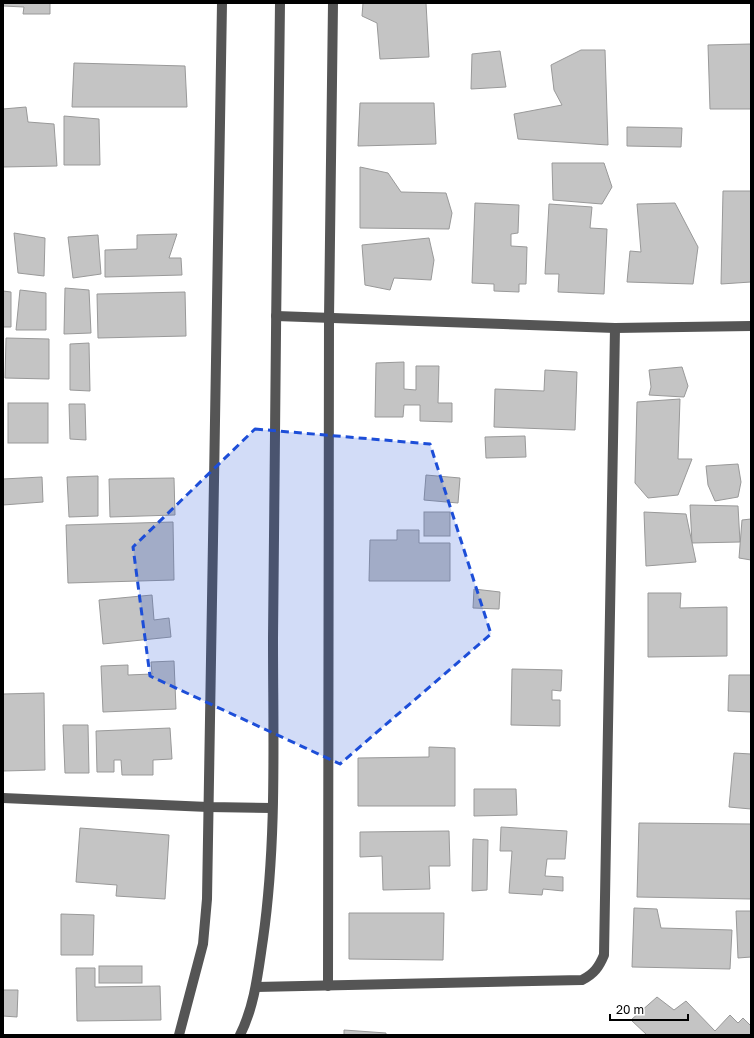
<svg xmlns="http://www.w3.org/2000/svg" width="754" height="1038" viewBox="0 0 754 1038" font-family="'Golos Text',sans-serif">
  <rect width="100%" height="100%" fill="#fff"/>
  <g fill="#c4c4c4" stroke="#999">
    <polygon points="3,3 50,3 50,14 23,14 24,7 3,6"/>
    <polygon points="363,3 426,3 429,57 380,59 377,23 362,16"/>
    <polygon points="751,44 751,109 710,109 708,45"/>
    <polygon points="581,50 605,50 608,145 518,139 514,114 562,105 554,90 551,65"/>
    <polygon points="500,51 506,87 471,89 472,54"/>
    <polygon points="74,63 185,66 187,107 72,107"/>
    <polygon points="360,103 434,103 436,144 358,146"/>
    <polygon points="26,107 28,122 54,124 57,166 3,167 3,109"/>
    <polygon points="64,116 99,119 100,165 64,165"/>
    <polygon points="627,127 682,128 681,147 627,146"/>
    <polygon points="552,163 604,163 612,187 602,204 553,200"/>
    <polygon points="360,167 388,173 401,192 446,193 452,213 449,229 360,228"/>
    <polygon points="723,191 751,191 751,282 721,284"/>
    <polygon points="475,203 519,205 518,233 511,234 511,246 527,247 526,284 519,284 519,292 494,291 494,284 472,283"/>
    <polygon points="675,203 698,247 693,284 627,282 630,251 641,252 637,204"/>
    <polygon points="549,204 592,207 590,228 607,229 604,294 558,292 559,274 545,274"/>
    <polygon points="14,233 45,238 44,276 18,273"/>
    <polygon points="177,234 169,258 181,258 182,275 105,277 105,250 137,249 137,235"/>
    <polygon points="98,235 101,274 73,278 68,237"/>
    <polygon points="429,238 434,260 431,280 394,278 390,290 365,285 362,245"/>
    <polygon points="65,288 89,290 91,333 64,334"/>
    <polygon points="20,290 46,293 46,330 16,330"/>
    <polygon points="3,291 11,292 11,327 3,327"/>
    <polygon points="185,292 186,336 98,338 97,294"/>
    <polygon points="6,338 49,339 49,379 5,378"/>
    <polygon points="89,343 90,391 70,390 70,344"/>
    <polygon points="404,362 404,389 416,390 416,366 439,366 438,403 452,403 452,422 420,421 420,405 404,405 403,417 375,417 376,363"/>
    <polygon points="682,367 688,386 684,397 649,395 651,387 649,370"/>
    <polygon points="545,370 577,372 575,430 494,427 495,389 544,391"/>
    <polygon points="680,399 678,459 692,459 678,495 648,498 635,483 637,402"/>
    <rect x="8" y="403" width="40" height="40"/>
    <polygon points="69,404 85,404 86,440 70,439"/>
    <polygon points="525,436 526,457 486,458 485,437"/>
    <polygon points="738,464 741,482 738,497 715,501 708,485 706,466"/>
    <polygon points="426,475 460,478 458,503 424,500"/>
    <polygon points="98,476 98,516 69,517 67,477"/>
    <polygon points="42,477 43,502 3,505 3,479"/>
    <polygon points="174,478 175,515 110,517 109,479"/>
    <polygon points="690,505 738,506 740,542 692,543"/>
    <rect x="424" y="512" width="26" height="24"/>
    <polygon points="644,512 686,514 696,562 646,566"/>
    <polygon points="751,519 751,560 739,558 742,520"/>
    <polygon points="173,522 174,580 68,583 66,525"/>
    <polygon points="397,530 419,530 419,543 450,543 450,581 369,581 370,540 397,540"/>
    <polygon points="474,589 500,592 499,609 473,608"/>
    <polygon points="648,593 681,593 680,608 727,607 727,656 648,657"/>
    <polygon points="152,595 154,620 169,618 171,637 103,644 99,600"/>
    <polygon points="174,661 176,709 103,712 101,666 128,665 128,675 152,674 151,662"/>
    <polygon points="512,669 562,670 561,691 552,690 552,700 560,700 560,726 511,725"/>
    <polygon points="729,675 751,675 751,712 728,711"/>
    <polygon points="44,693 45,770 3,771 3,694"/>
    <polygon points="63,725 88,725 89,773 65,773"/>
    <polygon points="170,728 172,759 153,760 153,775 122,775 121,760 114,760 114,772 97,772 96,731"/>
    <polygon points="429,747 455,748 455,806 358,806 358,758 429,757"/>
    <polygon points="734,753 751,754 751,809 729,807"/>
    <polygon points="474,789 516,789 517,815 474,816"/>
    <polygon points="639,823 751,824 751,899 637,897"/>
    <polygon points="501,827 567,831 565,859 547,859 545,876 563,877 563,891 543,889 542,895 509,893 512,851 500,851"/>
    <polygon points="80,828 169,835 165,899 116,896 117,885 76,882"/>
    <polygon points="449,831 450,866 429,866 430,889 383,890 382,856 360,857 360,832"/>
    <polygon points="473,839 488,840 487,890 472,891"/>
    <polygon points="634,908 657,909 661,928 732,930 730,969 632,967"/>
    <polygon points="736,911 751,911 751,957 738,958"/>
    <polygon points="349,913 444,913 443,960 349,959"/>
    <polygon points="61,914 94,915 93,955 61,955"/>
    <rect x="99" y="966" width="43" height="17"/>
    <polygon points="76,968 95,968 95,987 160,986 161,1020 77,1021"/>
    <polygon points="3,990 18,990 17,1017 3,1016"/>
    <polygon points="657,997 674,1010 686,1001 715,1031 730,1015 738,1023 743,1018 751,1026 751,1035 647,1035 631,1020"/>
    <polygon points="344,1030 386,1033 386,1035 344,1035"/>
  </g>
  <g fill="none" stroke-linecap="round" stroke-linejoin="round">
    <g stroke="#555" stroke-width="10">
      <polyline points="276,316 615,328 751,326"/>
      <polyline points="3,798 208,807 272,808"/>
      <polyline points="328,986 329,318 333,3"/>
      <path d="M256,987L582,980C594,974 599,967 604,955L615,328"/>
      <polyline points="179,1035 203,944 207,899 222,3"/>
      <path d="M240,1035C255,1005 258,972 263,939C277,840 273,738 273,638C275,426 277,215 280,3"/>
    </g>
  </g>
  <path fill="#1d4ed8" fill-opacity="0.2" stroke="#1d4ed8" stroke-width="3" stroke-dasharray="8 5" stroke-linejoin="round" d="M255,429L430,444L491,634L340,764L150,676L133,547Z"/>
  <rect width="754" height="1038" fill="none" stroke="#000000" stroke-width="8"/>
  <path d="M610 1014v6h78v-6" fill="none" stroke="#000000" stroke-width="2"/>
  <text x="616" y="1014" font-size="12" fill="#000000" stroke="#ffffff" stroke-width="3" paint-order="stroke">20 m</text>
</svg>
